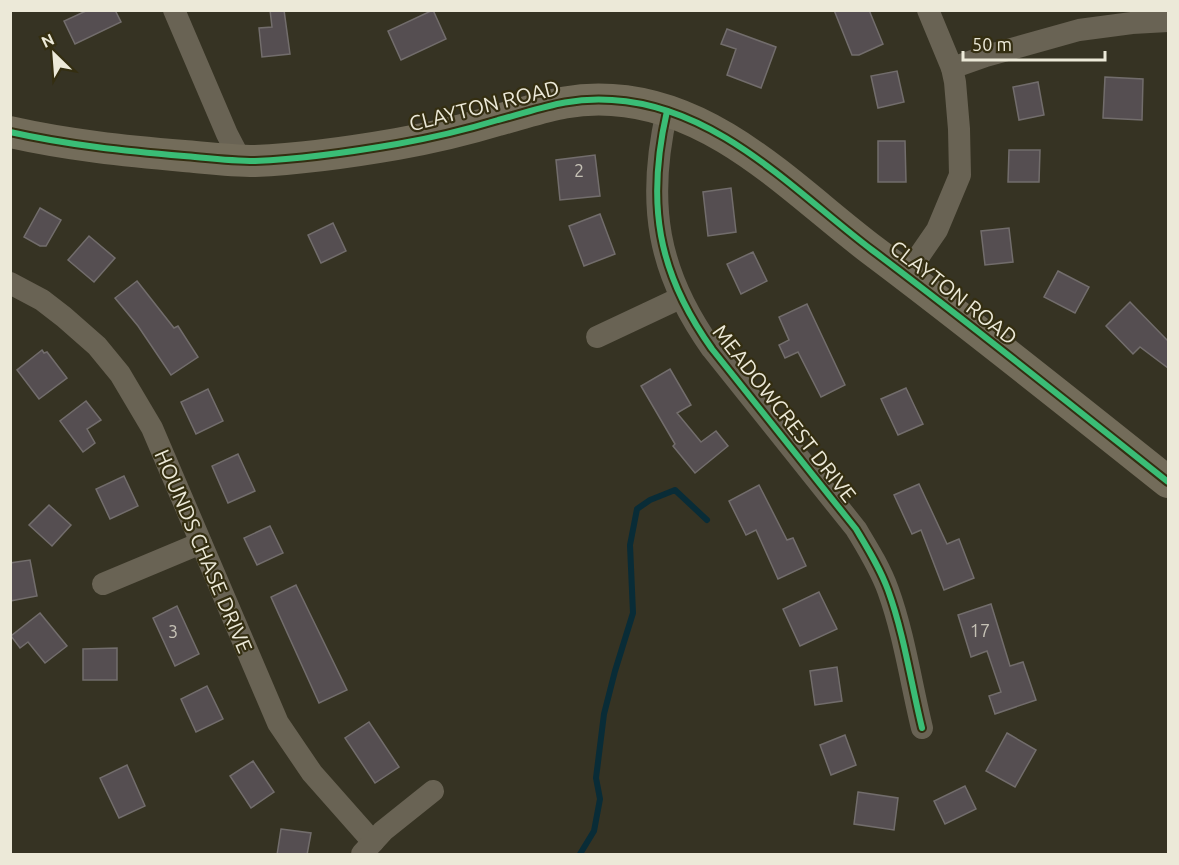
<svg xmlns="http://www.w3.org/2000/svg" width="1179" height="865" viewBox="0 0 1179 865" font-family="Ubuntu,sans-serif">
  <rect width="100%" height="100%" fill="#363323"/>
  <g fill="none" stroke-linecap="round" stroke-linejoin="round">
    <polyline stroke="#092c37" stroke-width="6" points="580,854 594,831 600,799 596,778 604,714 615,671 633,613 630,545 637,509 650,500 675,490 707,520"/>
  </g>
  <g fill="#554e51" stroke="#726d6c" stroke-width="1.5">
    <polygon points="88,10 115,10 121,22 75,44 64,21"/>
    <polygon points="270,10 284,10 290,54 262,57 259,28 272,27"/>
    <polygon points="433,10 446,39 401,60 388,31"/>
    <polygon points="834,10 869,10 883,44 859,55 852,55"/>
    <polygon points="727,29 776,47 761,88 727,75 736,49 721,44"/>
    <polygon points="897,71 904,102 878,108 871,76"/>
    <polygon points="1105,77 1143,79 1142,120 1103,118"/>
    <polygon points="1038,82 1044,115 1019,120 1013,87"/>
    <polygon points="878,141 905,141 906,182 878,182"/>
    <polygon points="1009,150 1040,150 1039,182 1008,182"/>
    <polygon points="595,155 600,196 560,200 556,160"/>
    <polygon points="731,188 736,232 708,236 703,192"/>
    <polygon points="40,208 61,220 46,246 40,246 24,237"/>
    <polygon points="600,214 615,254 584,266 569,226"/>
    <polygon points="333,223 346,251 321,263 308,235"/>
    <polygon points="1009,228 1013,262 985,265 981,231"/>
    <polygon points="89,236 115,258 94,282 68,260"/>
    <polygon points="753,252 767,281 741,294 727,264"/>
    <polygon points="1058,271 1089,287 1075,313 1044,297"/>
    <polygon points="137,281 174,328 178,326 198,357 171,375 138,326 115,298"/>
    <polygon points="1130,302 1168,341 1168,368 1140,347 1133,354 1106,326"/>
    <polygon points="807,304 845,385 821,397 798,352 785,358 779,345 789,340 779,317"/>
    <polygon points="42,350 44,353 47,352 67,378 39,399 17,370"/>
    <polygon points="670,369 691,405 677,413 701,442 716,431 728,446 695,473 673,446 675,444 641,386"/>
    <polygon points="906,388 923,424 898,435 881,399"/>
    <polygon points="208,389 223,421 196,434 181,402"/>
    <polygon points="86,401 101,420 87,429 95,443 83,452 60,421"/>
    <polygon points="238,454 255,491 228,503 212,466"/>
    <polygon points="124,476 138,506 110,519 96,489"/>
    <polygon points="919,484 947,544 959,539 974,578 944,590 921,530 912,534 894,495"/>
    <polygon points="759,485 787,540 793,538 806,566 778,579 756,530 746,535 729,501"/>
    <polygon points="49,505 71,525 52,546 29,525"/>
    <polygon points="270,526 283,553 257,565 244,538"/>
    <polygon points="30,560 37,596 10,601 10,563"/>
    <polygon points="296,585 347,690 319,703 271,597"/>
    <polygon points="819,592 837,629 800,646 783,609"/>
    <polygon points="991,604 1010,666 1023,662 1036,700 995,714 989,696 1001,692 987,651 971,657 958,615"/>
    <polygon points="177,606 199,654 175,666 153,618"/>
    <polygon points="40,613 67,646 45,663 28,642 20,648 11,636"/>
    <polygon points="117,648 117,680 83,680 83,649"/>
    <polygon points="837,667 842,701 815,705 810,671"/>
    <polygon points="207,686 223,719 196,732 181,699"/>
    <polygon points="369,722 399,767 375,783 345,738"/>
    <polygon points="1007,733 1036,750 1015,787 986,771"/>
    <polygon points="845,735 856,765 831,775 820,745"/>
    <polygon points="253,761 274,792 251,808 230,776"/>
    <polygon points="127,765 145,806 119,818 100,778"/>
    <polygon points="965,786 976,809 945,824 934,801"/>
    <polygon points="858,792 898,798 894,830 854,824"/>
    <polygon points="281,829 311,833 307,855 277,855"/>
  </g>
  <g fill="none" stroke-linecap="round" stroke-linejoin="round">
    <g stroke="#696354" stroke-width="22">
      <polyline points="174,10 227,134 241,161"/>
      <polyline points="952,68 986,56 1079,30 1132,23 1168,21"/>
      <path d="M667,111C646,203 657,272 712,349L856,529C868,549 880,568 888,590C904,634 911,683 922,728"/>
      <polyline points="906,275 937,230 960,175 959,129 955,82 952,68 928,10"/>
      <polyline points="10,283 42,300 64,317 97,346 120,374 152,428 278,723 312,773 373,842"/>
      <polyline points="597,337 680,298"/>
      <polyline points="103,584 201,543"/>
      <polyline points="362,854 383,831 433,791"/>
    </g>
    <path stroke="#736c5a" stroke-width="32" d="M10,132C68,145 125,151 184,156C207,158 231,161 255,161C302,159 351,152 397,144C431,138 465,130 498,120C540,109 567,97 612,100C717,106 794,191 872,250C972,325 1070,404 1168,482"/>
    <defs>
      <g id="cycleway">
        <path d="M667,111C646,203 657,272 712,349L856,529C868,549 880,568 888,590C904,634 911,683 922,728"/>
        <path d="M10,132C68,145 125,151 184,156C207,158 231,161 255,161C302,159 351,152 397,144C431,138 465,130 498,120C540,109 567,97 612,100C717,106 794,191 872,250C972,325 1070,404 1168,482"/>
      </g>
    </defs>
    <use href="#cycleway" stroke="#342e11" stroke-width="10"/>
    <use href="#cycleway" stroke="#3abd76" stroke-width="6"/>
  </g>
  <g text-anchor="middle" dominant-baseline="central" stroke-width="4.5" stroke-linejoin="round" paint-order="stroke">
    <g font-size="18" fill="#c6c2b6">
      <text x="579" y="170">2</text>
      <text x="980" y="630">17</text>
      <text x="173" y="631">3</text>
    </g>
    <g font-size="21" fill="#ece9d8" stroke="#342e11">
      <text transform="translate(484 105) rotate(-14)">CLAYTON ROAD</text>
      <text transform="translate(954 292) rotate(38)">CLAYTON ROAD</text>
      <text transform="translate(785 413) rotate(52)">MEADOWCREST DRIVE</text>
      <text transform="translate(204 551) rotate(67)">HOUNDS CHASE DRIVE</text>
    </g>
  </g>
  <rect width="1179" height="865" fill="none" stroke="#ece9d8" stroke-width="24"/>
  <g transform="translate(54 54) rotate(335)" stroke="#342e11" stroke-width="4.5" paint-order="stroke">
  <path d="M0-4.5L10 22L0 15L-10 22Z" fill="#ece9d8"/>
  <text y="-9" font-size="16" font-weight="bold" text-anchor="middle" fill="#ece9d8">N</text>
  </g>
  <path d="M963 51v9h142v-9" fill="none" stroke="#ece9d8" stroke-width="3"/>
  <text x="972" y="51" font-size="18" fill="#ece9d8" stroke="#342e11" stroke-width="4.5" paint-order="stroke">50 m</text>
</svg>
